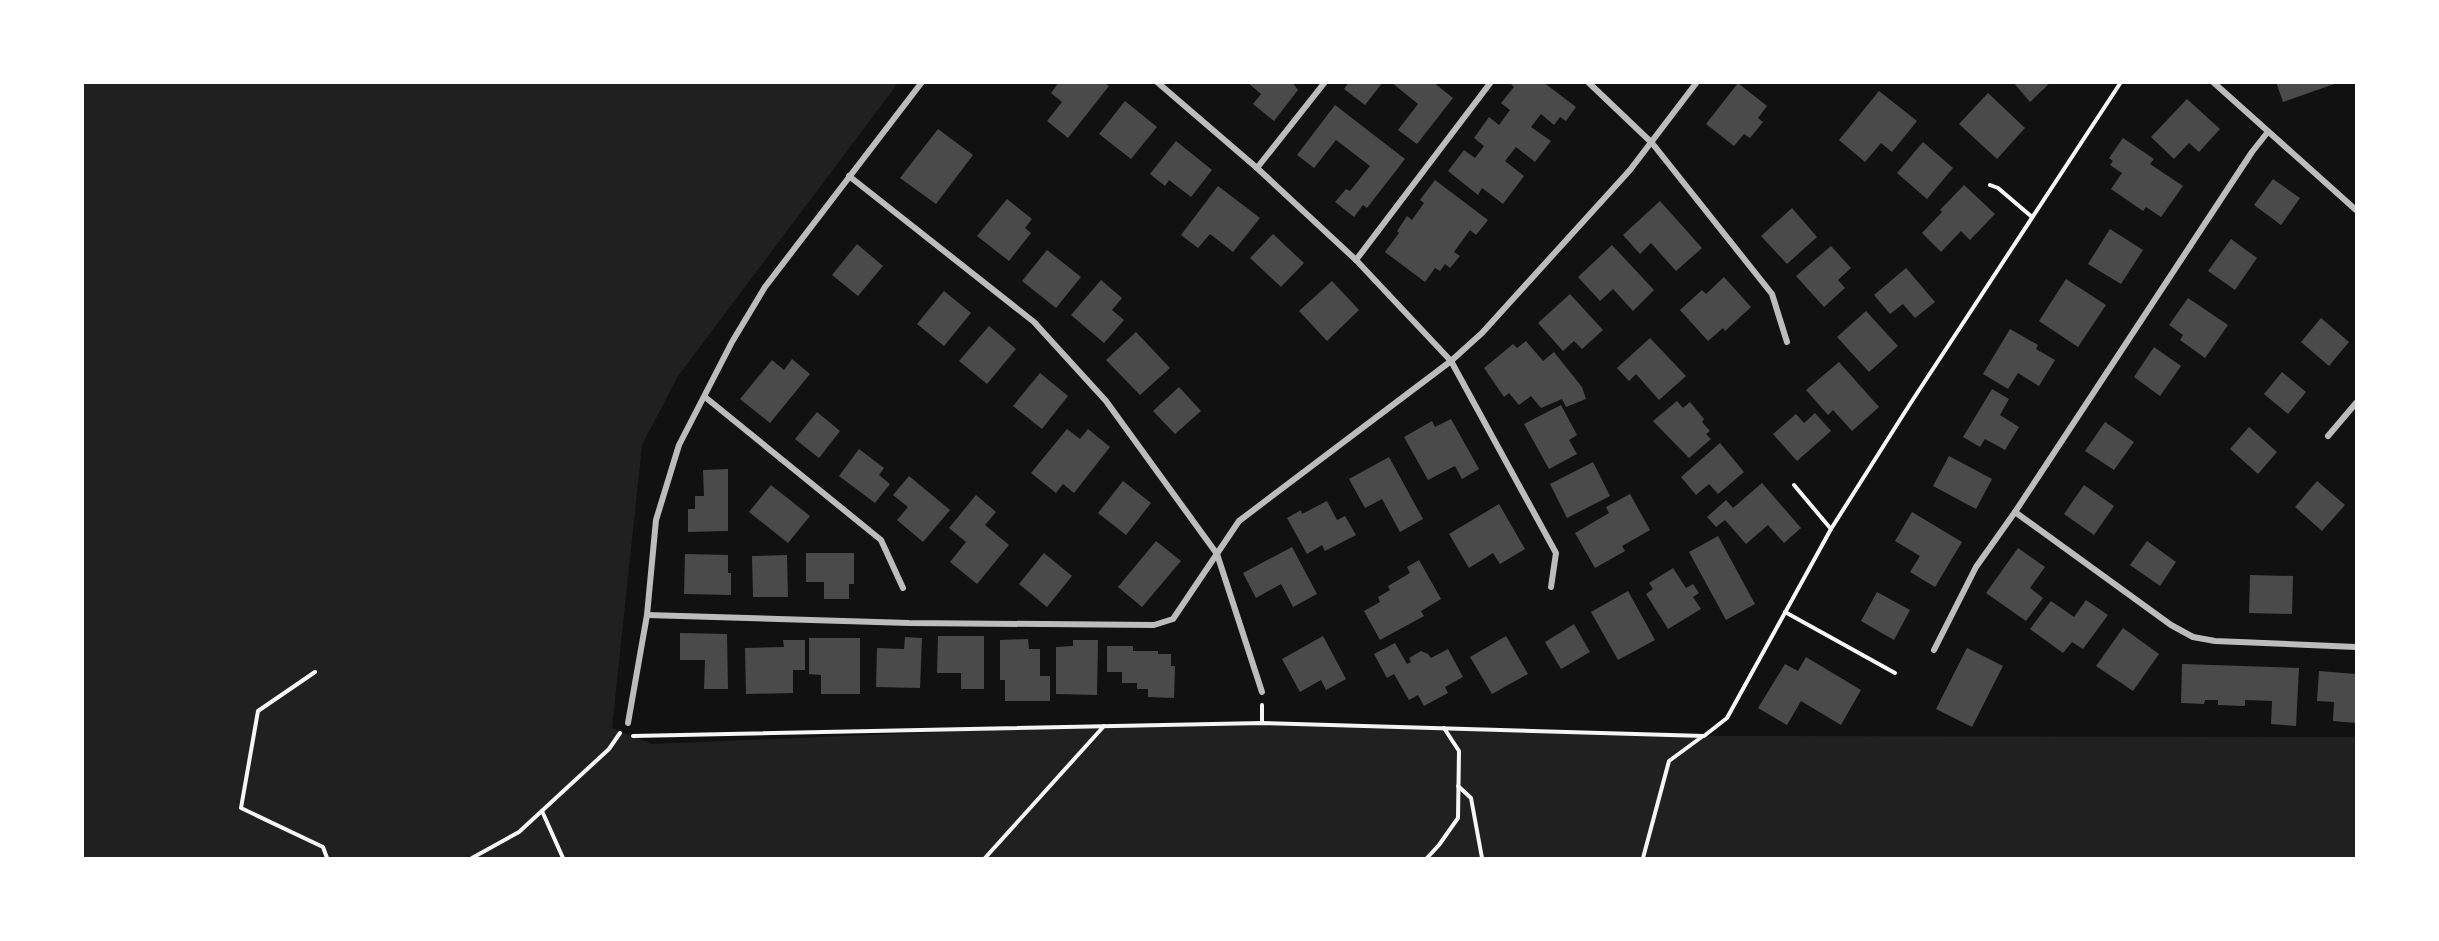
<svg xmlns="http://www.w3.org/2000/svg" width="2439" height="941" viewBox="0 0 2439 941" font-family="'Asap Condensed',sans-serif">
  <rect width="100%" height="100%" fill="#111"/>
  <polygon fill="#202020" points="82,83 898,83 678,376 642,445 612,728 652,744 1105,725 1262,723 1704,736 2356,737 2356,858 83,858"/>
  <g fill="#4a4a4a">
    <polygon points="1059,82 1104,82 1109,86 1068,138 1047,121 1062,102 1051,93"/>
    <polygon points="1247,82 1292,82 1298,90 1274,121 1253,104 1261,94"/>
    <polygon points="1349,82 1383,82 1365,105 1344,89"/>
    <polygon points="1391,82 1433,82 1453,98 1417,144 1398,130 1418,104"/>
    <polygon points="1508,82 1543,82 1576,107 1566,121 1560,117 1554,125 1541,114 1531,127 1551,141 1535,162 1516,147 1505,161 1524,176 1503,204 1482,188 1478,195 1448,171 1464,150 1475,158 1484,146 1474,138 1489,117 1499,125 1510,110 1501,103 1514,87"/>
    <polygon points="2013,82 2051,82 2030,102"/>
    <polygon points="2276,82 2336,82 2337,83 2283,102"/>
    <polygon points="1738,83 1767,106 1758,118 1763,122 1750,138 1744,134 1734,146 1706,124"/>
    <polygon points="1879,91 1917,121 1892,152 1881,143 1865,162 1839,140"/>
    <polygon points="1988,93 2025,128 1997,159 1959,124"/>
    <polygon points="2187,99 2220,129 2199,152 2189,143 2174,159 2151,137"/>
    <polygon points="1125,101 1157,127 1131,159 1099,134"/>
    <polygon points="1335,105 1405,159 1367,208 1363,205 1354,217 1335,202 1346,189 1350,191 1370,166 1336,140 1314,168 1297,155"/>
    <polygon points="938,129 973,155 936,204 900,178"/>
    <polygon points="2123,138 2154,159 2150,164 2183,186 2161,217 2146,207 2143,211 2111,189 2122,173 2110,165 2113,161 2109,158"/>
    <polygon points="1176,141 1212,170 1191,197 1169,180 1165,186 1150,174"/>
    <polygon points="1923,142 1953,168 1927,199 1897,173"/>
    <polygon points="2273,179 2300,198 2281,225 2254,205"/>
    <polygon points="1435,180 1488,220 1476,235 1470,230 1454,252 1460,256 1450,268 1445,264 1440,271 1435,268 1425,282 1385,252 1399,233 1397,231 1407,216 1412,220 1424,203 1420,200"/>
    <polygon points="1964,185 1995,214 1970,240 1961,231 1941,252 1922,233 1942,212 1940,210"/>
    <polygon points="1218,186 1260,218 1233,252 1210,234 1198,248 1181,235"/>
    <polygon points="1007,199 1032,219 1025,228 1031,233 1009,261 977,236"/>
    <polygon points="1660,201 1702,248 1676,271 1651,243 1640,254 1623,235"/>
    <polygon points="1792,208 1817,237 1787,264 1761,236"/>
    <polygon points="2110,229 2143,250 2121,284 2088,264"/>
    <polygon points="1273,234 1304,263 1281,287 1250,258"/>
    <polygon points="2231,239 2257,258 2235,290 2208,271"/>
    <polygon points="857,244 883,266 858,296 832,275"/>
    <polygon points="1612,245 1654,290 1633,311 1613,289 1600,301 1578,277"/>
    <polygon points="1831,246 1851,268 1838,280 1845,288 1824,307 1796,276"/>
    <polygon points="1047,250 1081,277 1056,308 1022,281"/>
    <polygon points="1906,268 1935,302 1915,318 1903,304 1890,314 1874,295"/>
    <polygon points="1724,277 1751,307 1725,331 1723,328 1708,341 1680,310 1702,290 1706,294"/>
    <polygon points="2066,279 2106,305 2078,347 2039,321"/>
    <polygon points="1101,280 1122,298 1112,310 1124,320 1104,343 1071,315"/>
    <polygon points="1332,281 1359,310 1327,341 1299,311"/>
    <polygon points="944,291 971,313 944,346 917,324"/>
    <polygon points="1570,294 1603,330 1582,349 1574,341 1563,351 1538,323"/>
    <polygon points="2188,298 2228,325 2205,358 2180,340 2183,335 2169,325"/>
    <polygon points="1866,311 1898,346 1869,372 1837,337"/>
    <polygon points="2321,318 2349,342 2329,366 2301,342"/>
    <polygon points="989,326 1016,349 987,384 959,361"/>
    <polygon points="2010,329 2038,345 2036,349 2055,360 2039,386 2018,373 2008,389 1983,374"/>
    <polygon points="1136,332 1170,368 1140,395 1106,360"/>
    <polygon points="1650,338 1686,376 1659,400 1636,374 1629,381 1617,368"/>
    <polygon points="1526,341 1543,361 1554,352 1582,387 1586,399 1566,407 1562,399 1541,408 1531,396 1519,405 1509,393 1504,397 1484,368 1513,344 1517,348"/>
    <polygon points="2154,347 2181,366 2160,396 2134,377"/>
    <polygon points="792,359 810,374 770,423 740,399 772,360 784,370"/>
    <polygon points="1839,362 1879,407 1852,431 1833,410 1828,415 1806,390"/>
    <polygon points="2282,372 2306,392 2288,414 2264,394"/>
    <polygon points="1040,373 1068,396 1042,429 1013,406"/>
    <polygon points="1179,387 1201,411 1175,434 1153,411"/>
    <polygon points="1992,389 2009,399 2000,415 2019,427 2005,450 1985,439 1980,447 1963,437"/>
    <polygon points="1677,401 1683,408 1690,402 1704,419 1702,422 1710,431 1706,434 1711,439 1689,458 1653,421"/>
    <polygon points="1561,405 1577,435 1569,440 1577,454 1549,469 1524,424"/>
    <polygon points="817,412 840,431 819,458 795,439"/>
    <polygon points="1815,413 1831,431 1797,461 1773,434 1796,414 1804,423"/>
    <polygon points="1451,419 1479,469 1462,479 1455,466 1428,480 1404,437 1432,421 1435,427"/>
    <polygon points="2105,422 2134,442 2114,470 2085,451"/>
    <polygon points="2249,427 2277,452 2258,474 2230,449"/>
    <polygon points="1067,429 1080,439 1088,429 1110,447 1074,493 1063,484 1056,493 1031,473"/>
    <polygon points="1720,443 1744,472 1718,494 1709,484 1696,495 1681,477"/>
    <polygon points="859,449 884,468 879,475 890,484 875,503 839,476"/>
    <polygon points="1949,456 1992,479 1976,509 1933,486"/>
    <polygon points="1389,457 1423,519 1400,532 1382,499 1365,508 1349,479"/>
    <polygon points="1593,462 1610,496 1567,518 1550,484"/>
    <polygon points="728,469 728,531 688,532 688,509 695,509 695,496 704,496 703,470"/>
    <polygon points="909,476 950,510 923,542 897,520 908,507 893,495"/>
    <polygon points="1123,481 1151,503 1126,535 1098,513"/>
    <polygon points="2317,481 2345,505 2322,531 2295,507"/>
    <polygon points="1762,483 1801,528 1784,543 1768,525 1746,544 1725,520 1716,527 1707,517 1726,500 1733,508"/>
    <polygon points="771,485 810,516 788,543 749,512"/>
    <polygon points="2084,485 2114,506 2094,535 2064,514"/>
    <polygon points="1630,494 1650,530 1622,546 1625,551 1595,568 1575,533 1609,513 1606,507"/>
    <polygon points="976,495 996,512 985,525 1009,545 977,584 950,562 966,542 949,528"/>
    <polygon points="1327,501 1337,520 1345,516 1356,535 1325,551 1322,545 1307,554 1287,518 1301,510 1302,514"/>
    <polygon points="1499,504 1525,549 1500,564 1493,553 1469,568 1449,534"/>
    <polygon points="1912,512 1962,542 1935,587 1910,572 1920,556 1895,541"/>
    <polygon points="1718,536 1755,604 1726,620 1689,552"/>
    <polygon points="1156,541 1181,561 1142,607 1118,587"/>
    <polygon points="2147,541 2176,562 2160,586 2130,565"/>
    <polygon points="1292,547 1317,594 1293,607 1281,584 1256,598 1243,573"/>
    <polygon points="2018,548 2045,567 2030,588 2043,598 2026,621 1986,593"/>
    <polygon points="806,553 854,553 854,584 849,584 849,599 824,599 824,582 806,582"/>
    <polygon points="1044,553 1072,576 1047,607 1019,584"/>
    <polygon points="685,554 728,555 728,573 731,573 731,595 684,594"/>
    <polygon points="787,555 788,597 753,597 752,556"/>
    <polygon points="1419,560 1441,599 1421,611 1424,616 1380,640 1364,611 1380,602 1378,597 1390,590 1388,586 1410,573 1407,567"/>
    <polygon points="1673,568 1686,588 1693,584 1699,593 1693,597 1701,609 1668,629 1646,594 1653,589 1649,583"/>
    <polygon points="2250,575 2293,576 2292,614 2249,613"/>
    <polygon points="1628,591 1655,640 1618,660 1591,612"/>
    <polygon points="1877,592 1910,610 1894,640 1861,621"/>
    <polygon points="2086,600 2108,615 2083,649 2072,642 2063,653 2030,629 2051,601 2074,617"/>
    <polygon points="1574,624 1590,652 1561,669 1545,642"/>
    <polygon points="2123,628 2159,654 2133,691 2096,666"/>
    <polygon points="680,633 727,634 728,689 704,689 705,660 680,660"/>
    <polygon points="938,636 984,636 984,689 961,689 961,673 937,673"/>
    <polygon points="1323,636 1346,679 1326,690 1321,680 1300,692 1282,659"/>
    <polygon points="1506,636 1528,674 1492,694 1470,657"/>
    <polygon points="905,637 922,638 920,688 876,687 877,648 904,649"/>
    <polygon points="809,638 860,638 860,694 821,694 821,675 809,674"/>
    <polygon points="1028,639 1029,649 1040,649 1040,676 1050,676 1050,701 1005,701 1005,680 1000,680 1000,640"/>
    <polygon points="783,640 805,640 805,670 793,670 793,693 746,694 745,648 784,647"/>
    <polygon points="1073,640 1098,640 1097,695 1056,694 1056,647 1073,646"/>
    <polygon points="1395,643 1407,664 1411,662 1409,658 1421,651 1428,654 1431,658 1448,649 1463,677 1445,687 1448,693 1424,706 1418,695 1409,700 1394,674 1387,678 1374,654"/>
    <polygon points="1107,646 1133,646 1133,651 1158,651 1158,654 1171,654 1171,666 1175,666 1174,698 1148,697 1148,689 1137,689 1137,683 1122,683 1122,672 1107,672"/>
    <polygon points="1967,648 2003,666 1972,727 1936,709"/>
    <polygon points="1806,657 1861,690 1841,725 1801,701 1787,725 1758,708 1785,664 1798,671"/>
    <polygon points="2182,664 2299,668 2296,726 2271,724 2272,701 2245,700 2245,706 2218,705 2218,700 2205,700 2204,704 2181,703"/>
    <polygon points="2319,671 2356,674 2356,723 2333,721 2334,702 2317,701"/>
  </g>
  <g fill="none" stroke-linecap="round" stroke-linejoin="round">
    <g stroke="#f5f5f5" stroke-width="4">
      <polyline points="1990,185 1998,188 2032,217"/>
      <polyline points="1794,485 1831,529"/>
      <polyline points="1785,612 1895,673"/>
      <polyline points="315,672 258,711 241,808 323,847 327,858"/>
      <polyline points="1262,723 1262,705"/>
      <polyline points="633,736 1262,723 1704,736 1727,718 1831,529 1910,404 2121,82"/>
      <polyline points="1458,786 1471,798 1482,858"/>
      <polyline points="542,811 563,858"/>
      <polyline points="472,858 519,832 609,749 620,733"/>
      <polyline points="985,858 1104,726"/>
      <polyline points="1427,858 1439,845 1458,818 1459,751 1444,728"/>
      <polyline points="1643,858 1669,761 1703,736"/>
    </g>
    <g stroke="#bcbcbc" stroke-width="6">
      <polyline points="1157,82 1257,168 1356,260 1451,361 1556,553 1551,587"/>
      <polyline points="1588,82 1652,143 1772,294 1787,342"/>
      <polyline points="2213,82 2356,210"/>
      <polyline points="1257,168 1325,82"/>
      <polyline points="849,176 1034,322 1106,401 1217,554 1262,692"/>
      <polyline points="1356,260 1491,82"/>
      <polyline points="705,397 881,540 903,588"/>
      <polyline points="2328,436 2356,403"/>
      <polyline points="2015,512 2171,625 2193,637 2215,641 2356,647"/>
      <polyline points="647,615 909,623 1154,625 1173,619 1239,521 1451,361 1482,333 1630,170 1697,82"/>
      <polyline points="1934,650 1976,567 2015,512 2252,152 2267,133"/>
      <polyline points="628,723 647,615 656,520 679,445 732,342 765,287 922,82"/>
    </g>
  </g>
  <rect width="2439" height="941" fill="none" stroke="#ffffff" stroke-width="168"/>
</svg>
